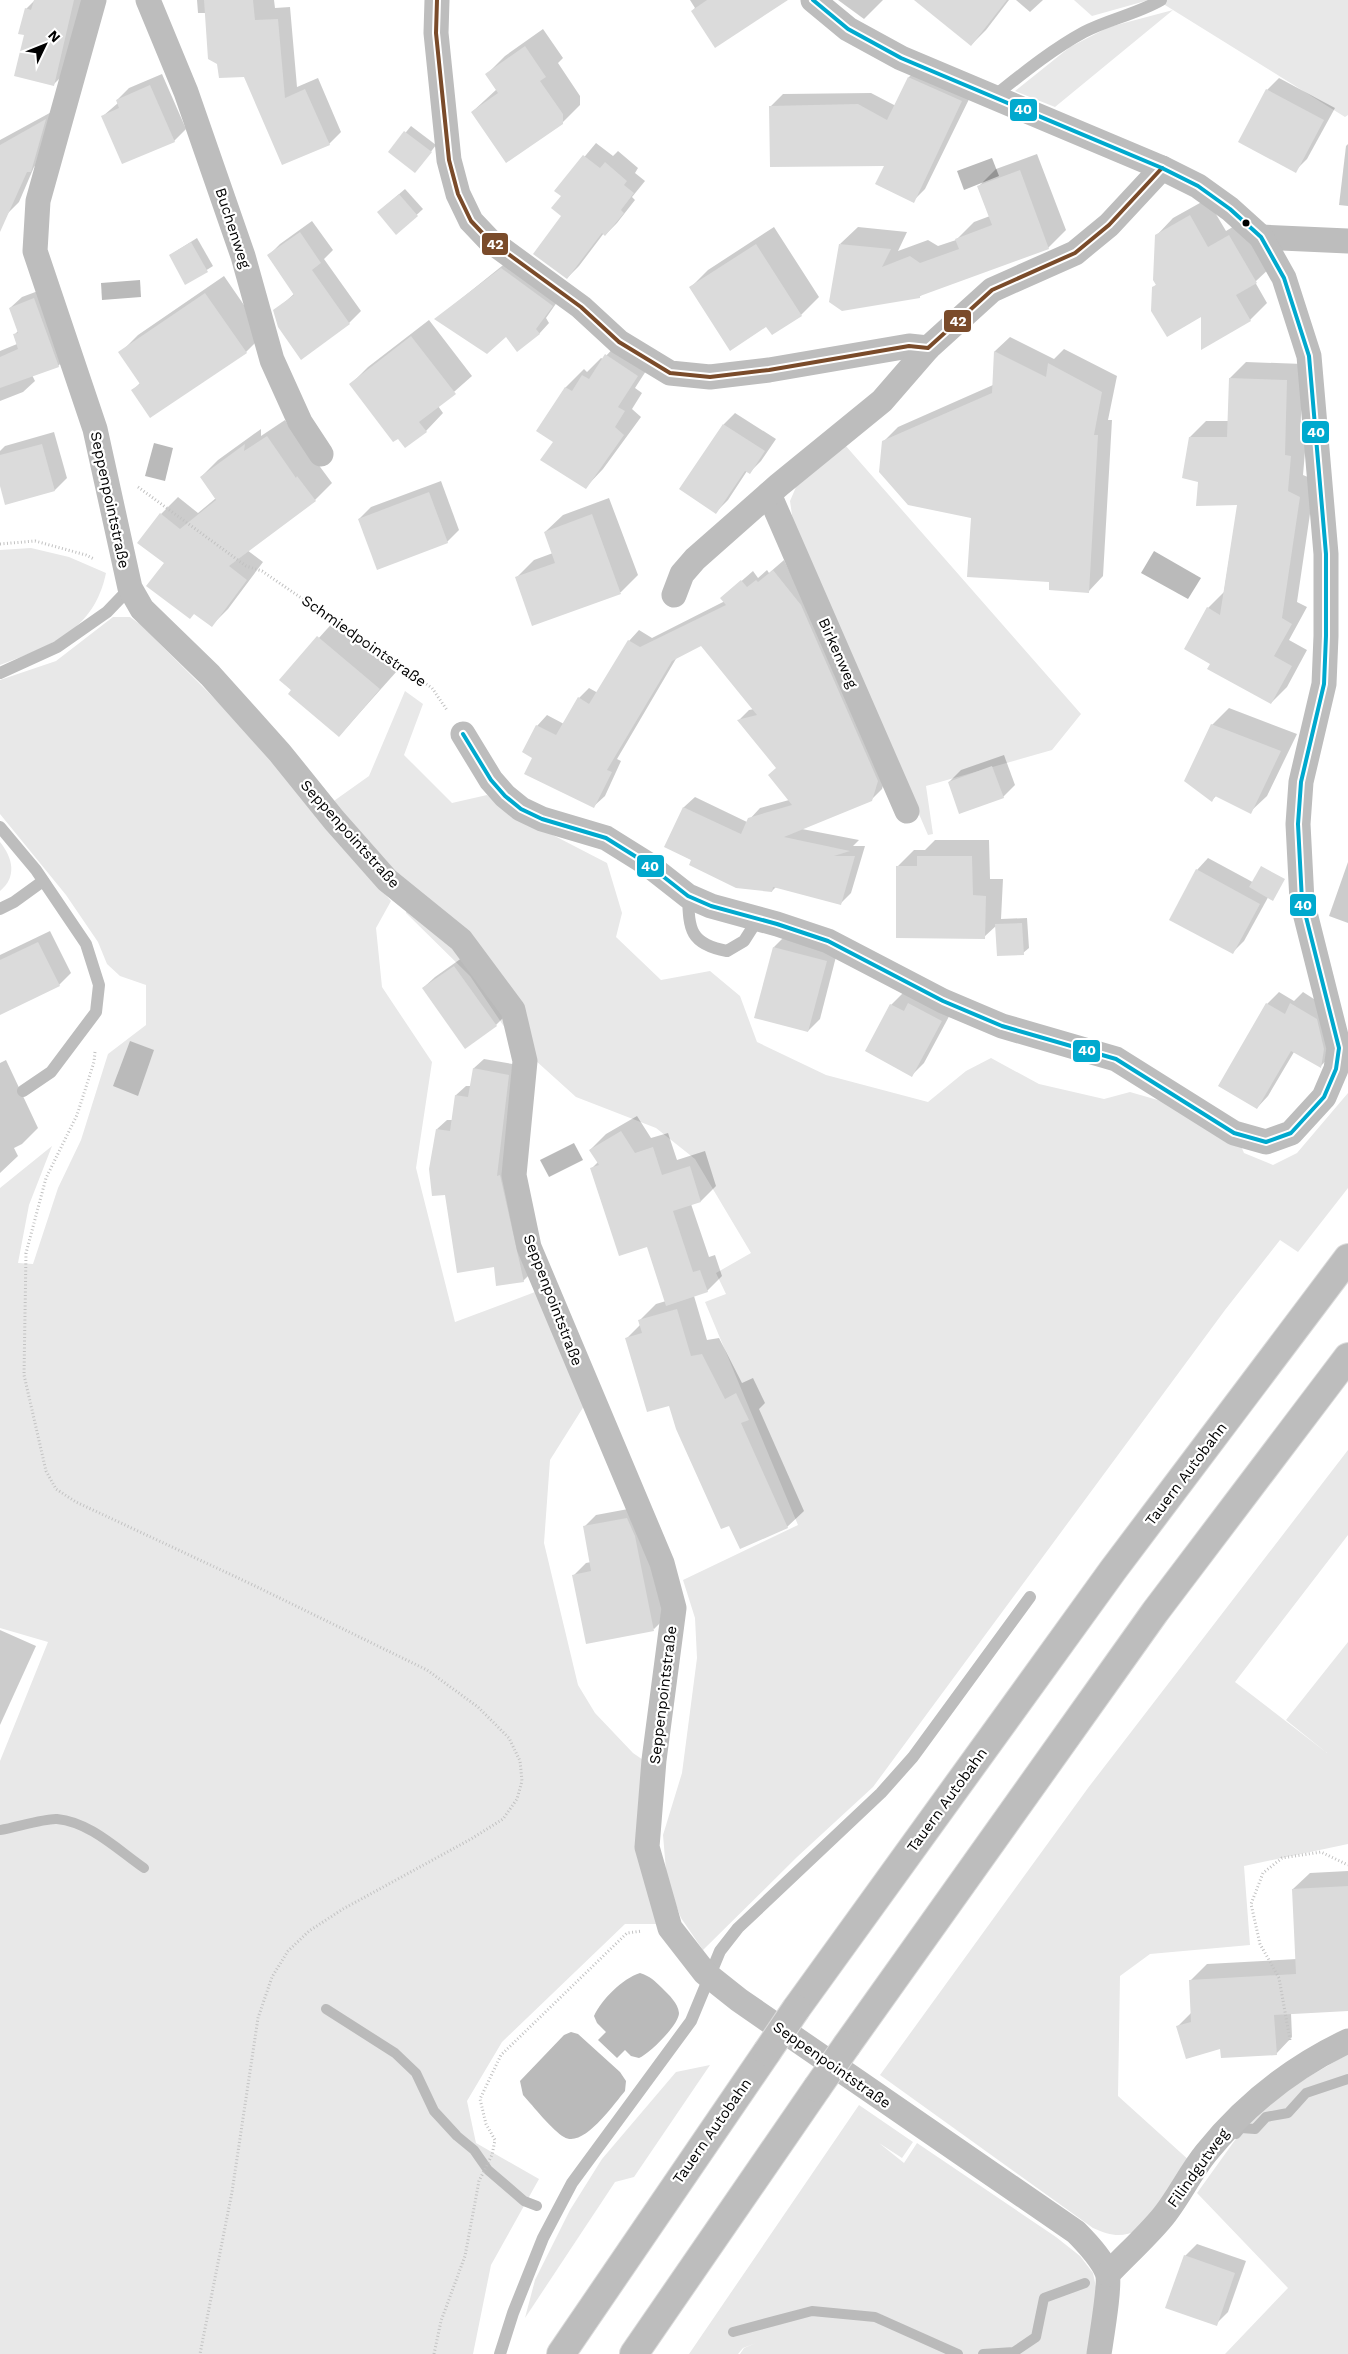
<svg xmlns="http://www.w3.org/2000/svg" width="1348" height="2354" viewBox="0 0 1348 2354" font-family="'Work Sans',sans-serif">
  <rect width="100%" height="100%" fill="#fff"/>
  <g fill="#e8e8e8">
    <polygon points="1074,0 1149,0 1092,16"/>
    <polygon points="1157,0 1348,0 1348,115 1345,117 1173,10 1055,107 1015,91 1070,47 1109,27 1173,10"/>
    <polygon points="845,445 1081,714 1052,750 926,786 933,834 928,835 793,522 790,501 796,487"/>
    <path d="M31,548L69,557L106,573C94,631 50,646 0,665V550Z"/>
    <polygon points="113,617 130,617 141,625 253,737 314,814 391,901 376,928 382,987 432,1062 416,1168 455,1322 535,1292 584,1406 550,1460 544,1543 578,1685 595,1713 633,1753 649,1764 656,1924 625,1924 502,2042 467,2101 476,2143 539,2179 491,2265 473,2354 0,2354 0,1761 48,1642 0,1628 0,1188 52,1146 29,1205 18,1263 33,1264 58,1188 81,1140 108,1054 146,1025 146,985 120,976 107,964 98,942 66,895 0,814 0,680 56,661"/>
    <polygon points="405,691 423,704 404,755 452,803 487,795 518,817 607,863 622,913 616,937 661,980 710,971 740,996 757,1042 826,1075 928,1102 966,1071 991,1058 1039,1084 1104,1099 1130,1092 1230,1121 1244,1153 1273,1165 1297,1153 1348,1093 1348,1188 1298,1252 1280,1240 1225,1310 873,1787 797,1857 703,1950 681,1918 667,1882 663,1835 682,1773 697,1658 695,1618 683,1580 798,1525 705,1302 726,1294 716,1273 751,1253 695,1159 656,1128 576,1097 535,1060 503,1025 470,976 406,913 408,884 351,827 331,803 369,776"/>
    <path d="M0,842C13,858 17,877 0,891Z"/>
    <path d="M1348,1450V1535L1235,1682L1327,1753L1286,1720L1348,1642V1844L1244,1866L1250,1945L1150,1954L1120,1976L1118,2096L1191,2162L1139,2230C1121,2238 1111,2236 1093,2228L880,2075L1088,1788Z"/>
    <polygon points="1348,2054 1348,2354 1225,2354 1288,2288 1197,2193 1243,2129 1279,2094"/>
    <polygon points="710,2065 634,2177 615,2182 525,2318 535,2280 570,2210 602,2159 676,2072"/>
    <polygon points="859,2105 913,2142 902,2158 879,2143 904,2163 917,2143 1056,2237 1080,2256 1093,2273 1097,2292 1091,2354 740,2354 744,2348 756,2343 743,2348 738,2354 689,2354"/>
  </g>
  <g fill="#bababa">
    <polygon points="992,158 999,176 964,190 957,171"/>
    <polygon points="140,280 141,297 102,300 101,283"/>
    <polygon points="154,443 173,448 165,481 145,476"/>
    <polygon points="1154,551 1201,578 1188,599 1141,573"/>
    <polygon points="130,1041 154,1050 138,1096 113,1086"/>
    <polygon points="574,1143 583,1160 549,1177 540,1160"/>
    <path d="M640,1973C650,1976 655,1981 662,1988C669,1995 678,2003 679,2013C679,2025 649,2054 639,2058L631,2056L625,2050L617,2058L598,2040L606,2032L597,2023L594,2016C602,1999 622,1979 640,1973Z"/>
    <path d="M571,2032L578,2034L620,2072L626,2081L625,2091C614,2104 583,2149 564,2137C553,2131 533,2106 523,2095L520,2081L564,2035Z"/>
  </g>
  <g fill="#0003">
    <polygon points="35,0 82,0 65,73 53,85 25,34 26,9"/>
    <polygon points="197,0 274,0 275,8 290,7 297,87 318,78 341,132 329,144 245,76 206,13 198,13"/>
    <polygon points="690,0 773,0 692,11 695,8"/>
    <polygon points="838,0 883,0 864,19"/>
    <polygon points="922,0 1009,0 986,30 971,45"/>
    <polygon points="1016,0 1043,0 1030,12"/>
    <polygon points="543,29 563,58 558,63 580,96 580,105 562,123 472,112 497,89 487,74 505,56"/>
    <polygon points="921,65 974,89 925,189 913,201 886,164 771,106 783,94 871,93 896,106 909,77"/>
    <polygon points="162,74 186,129 174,141 103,116 118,103 117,100 129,88"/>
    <polygon points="1279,78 1335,108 1307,159 1295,171 1267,90"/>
    <polygon points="57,109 43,159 34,167 19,202 7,214 0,210 0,140"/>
    <polygon points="411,126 436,145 420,166 390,152"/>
    <polygon points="596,143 613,156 618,151 638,168 635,173 645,181 632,197 635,200 617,223 605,235 604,233 579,266 567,278 562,196 556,191"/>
    <polygon points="1348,144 1348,206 1339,205 1346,146"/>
    <polygon points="1037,154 1066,230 1048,248 924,293 919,297 840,244 858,227 907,232 898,251 928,240 938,246 956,240 974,222 990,216 979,186 996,169"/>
    <polygon points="405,189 423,209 397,233 384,207"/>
    <polygon points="1207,199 1226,231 1246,219 1273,265 1255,282 1267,303 1250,320 1203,315 1154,287 1157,284 1156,236 1173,218"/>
    <polygon points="312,221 333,250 324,259 361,311 349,323 275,311 295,293 268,256 280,244"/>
    <polygon points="774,227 819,297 801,315 772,333 767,326 690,288 708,270"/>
    <polygon points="197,238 213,266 186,283 170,255"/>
    <polygon points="512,258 562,295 546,318 549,323 539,334 506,335 436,319"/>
    <polygon points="224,276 264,334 246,352 133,390 140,383 120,353 138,335"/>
    <polygon points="46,288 70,354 58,366 32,375 35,381 23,392 0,401 0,351 17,344 14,335 18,331 10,308 22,297"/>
    <polygon points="429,320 472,376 438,406 443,413 426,431 405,446 351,384 368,367"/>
    <polygon points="624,337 655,357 635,388 642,393 632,409 641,417 603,469 586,487 555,441 538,430 566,387 584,369 587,372 601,358 603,359"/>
    <polygon points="1010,337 1054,359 1064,349 1117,376 1108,420 1112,420 1103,576 1088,592 1050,581 883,442 898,427 993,385 995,351"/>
    <polygon points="1246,362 1303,364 1300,440 1306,440 1303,475 1315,480 1297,602 1307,607 1289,640 1307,650 1287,687 1271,703 1212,663 1208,608 1224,592 1238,504 1199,481 1190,437 1206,421 1229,421 1230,378"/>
    <polygon points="735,413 776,439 761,461 749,473 747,471 728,500 716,512 724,424"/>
    <polygon points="285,420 313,462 315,460 332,483 315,500 247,550 263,562 228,609 211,626 166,563 161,514 178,497 198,513 216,498 201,477 218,460 261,429 261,436"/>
    <polygon points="54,432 67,478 55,490 0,482 0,451 5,446"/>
    <polygon points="441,481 459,530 447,542 359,519 371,507"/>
    <polygon points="609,498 638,575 621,592 533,624 516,578 534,560 553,553 545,532 563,515"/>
    <polygon points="784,560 888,769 882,789 871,800 802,829 859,840 853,846 865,846 851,893 840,904 776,887 772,891 692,860 666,847 684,807 695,797 747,822 760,808 789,800 777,767 739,720 749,710 754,709 701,645 677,657 617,759 621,761 605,796 594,806 534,757 537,726 547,715 564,724 579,698 589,688 598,693 629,641 639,630 652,638 725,601 722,598 753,571 758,578 767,570 769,573"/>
    <polygon points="336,619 397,671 339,736 281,680"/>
    <polygon points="1229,708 1297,734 1267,796 1250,812 1217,795 1212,800 1212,725"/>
    <polygon points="1004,755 1015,785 1003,797 949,782 961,770"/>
    <polygon points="935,840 989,840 990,879 1003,879 1001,919 1027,918 1029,948 1023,953 997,925 984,937 897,867 914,850 925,850"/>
    <polygon points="1208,858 1271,892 1244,941 1232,953 1197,870"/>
    <polygon points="1348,862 1348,923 1329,916"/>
    <polygon points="50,931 71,973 59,985 0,991 0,955"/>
    <polygon points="786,935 838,949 820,1019 808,1031 774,947"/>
    <polygon points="466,955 508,1013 496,1025 423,988 435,977"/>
    <polygon points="1279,992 1294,1001 1303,992 1328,1008 1332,1054 1321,1066 1294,1052 1268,1096 1257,1108 1220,1086 1267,1004"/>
    <polygon points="903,993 953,1009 924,1063 912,1075 891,1005"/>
    <polygon points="484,1059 518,1065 533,1271 523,1281 495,1266 437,1129 447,1120 453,1120 456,1095 466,1086 471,1086 474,1068"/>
    <polygon points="6,1060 38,1128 22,1144 14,1148 18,1156 0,1173 0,1063"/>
    <polygon points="637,1116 651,1138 668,1133 677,1160 705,1151 716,1186 701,1201 691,1204 709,1257 715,1255 722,1276 707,1291 694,1296 707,1340 719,1338 742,1383 753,1378 765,1403 759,1409 804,1511 787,1527 669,1404 626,1339 640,1325 639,1321 656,1304 666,1301 648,1245 592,1168 598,1162 590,1150 606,1134"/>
    <polygon points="639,1507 666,1617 654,1629 574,1575 586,1563 591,1562 584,1527 596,1515"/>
    <polygon points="0,1630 36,1646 0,1725"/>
    <polygon points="1348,1871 1348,2010 1291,2013 1292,2037 1276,2054 1221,2048 1177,2027 1192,2012 1190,1981 1207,1964 1297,1959 1293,1889 1310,1873"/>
    <polygon points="1197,2244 1246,2261 1228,2312 1216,2324 1185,2256"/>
  </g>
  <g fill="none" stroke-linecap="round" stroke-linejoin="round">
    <g stroke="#bababa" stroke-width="10">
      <path d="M0,1830C14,1828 45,1818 57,1819C90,1822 118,1850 144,1868"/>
      <polyline points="326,2009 395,2053 416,2073 434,2111 457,2136 474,2150 488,2170 524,2201 537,2206"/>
      <polyline points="1236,2134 1241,2128 1255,2129 1266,2117 1288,2113 1306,2093 1348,2079"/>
      <polyline points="733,2332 812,2311 875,2317 958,2354"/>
      <polyline points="983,2354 1014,2352 1036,2337 1044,2298 1085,2283"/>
    </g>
  </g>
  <g fill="#dbdbdb">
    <polygon points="34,0 74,0 54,86 14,76 24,35 18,34 25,8 31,10"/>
    <polygon points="204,0 253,0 255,20 278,19 285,98 305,89 330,145 282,165 244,77 219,78 217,64 208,59"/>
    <polygon points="707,0 788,0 715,48 691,11"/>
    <polygon points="914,0 1007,0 971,46"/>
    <polygon points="525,46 546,77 540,81 563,114 563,124 506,163 471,112 498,93 485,74"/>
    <polygon points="908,77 962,101 914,203 875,184 884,166 770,167 769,106 858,104 887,120"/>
    <polygon points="150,85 175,142 122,164 101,116 119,108 116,100"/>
    <polygon points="1266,89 1324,120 1296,173 1238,142"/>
    <polygon points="46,119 31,172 27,172 0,232 0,145"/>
    <polygon points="404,131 432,152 415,173 388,152"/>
    <polygon points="583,155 600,168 605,162 627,181 624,185 634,193 621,210 624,213 605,236 602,233 567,279 533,254 561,216 551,208 561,196 554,191"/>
    <polygon points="1020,170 1049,249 920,296 920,298 842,311 829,302 839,244 891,249 882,267 910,256 920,263 959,249 955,239 992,225 977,186"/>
    <polygon points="399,194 418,216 396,235 377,212"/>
    <polygon points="1190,215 1208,247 1229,235 1257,283 1236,295 1251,321 1201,350 1201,317 1167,337 1151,311 1152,287 1156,285 1153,280 1155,235"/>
    <polygon points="300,232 321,263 312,270 350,324 301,360 278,327 273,310 294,295 267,255"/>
    <polygon points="191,242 208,272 185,285 169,255"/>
    <polygon points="756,244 802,316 772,335 766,327 730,351 689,287"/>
    <polygon points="501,268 553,306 536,329 540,334 517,352 506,337 487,354 434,319"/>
    <polygon points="205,293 247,353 150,418 131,390 140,384 118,352"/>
    <polygon points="34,298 59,367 0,388 0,357 18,349 13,334 18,333 9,308"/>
    <polygon points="411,336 456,394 419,422 427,432 405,448 398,439 393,442 349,384"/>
    <polygon points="994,351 1046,377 1048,363 1102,392 1094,435 1098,435 1089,593 1049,590 1049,582 967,577 971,518 908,505 879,472 882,441 992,393"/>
    <polygon points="605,354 638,376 618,407 625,411 615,427 624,435 586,489 540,460 553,442 536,431 565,387 572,391 582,375 589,379"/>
    <polygon points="1229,378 1287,380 1285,455 1291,456 1288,491 1300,497 1282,618 1292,624 1274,656 1292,666 1271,704 1207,669 1210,664 1184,649 1207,607 1220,615 1237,505 1196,506 1198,482 1182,478 1189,437 1227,437"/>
    <polygon points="723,424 765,451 750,474 745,471 716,514 679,489"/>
    <polygon points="267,436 296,478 297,476 316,501 229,566 247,580 212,627 194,614 190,619 146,586 164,563 137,543 160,513 180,529 216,500 200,477 245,444 244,451"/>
    <polygon points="42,444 55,491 5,505 0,486 0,455"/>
    <polygon points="429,492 448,543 377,570 358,519"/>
    <polygon points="592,514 621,594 532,626 515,577 555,563 544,532"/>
    <polygon points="773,570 801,605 878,781 872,801 784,837 850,851 834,856 855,856 841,905 773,887 772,892 736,888 689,865 691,860 664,847 683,807 741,834 748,818 792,805 768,775 776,768 737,720 757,715 701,646 672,661 607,770 612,772 594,808 524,774 532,758 522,752 536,725 556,735 578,697 589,704 628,640 640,647 726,605 720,598 741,580 747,587 756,580 758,582"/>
    <polygon points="317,636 380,689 339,737 288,694 291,690 279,680"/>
    <polygon points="1211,724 1281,751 1251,814 1215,796 1212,802 1184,781"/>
    <polygon points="992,766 1004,798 959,814 948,782"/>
    <polygon points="917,856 972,856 973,895 986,896 985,939 896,938 896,866 917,866"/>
    <polygon points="1261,866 1285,879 1273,901 1249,887"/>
    <polygon points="1196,869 1260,904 1233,954 1169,920"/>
    <polygon points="1022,923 1024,955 997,956 995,924"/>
    <polygon points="38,942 60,986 0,1015 0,960"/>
    <polygon points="773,947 827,961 808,1032 754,1018"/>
    <polygon points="454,966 497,1026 465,1049 422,988"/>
    <polygon points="908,1003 942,1021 912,1077 865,1051 890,1004 904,1011"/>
    <polygon points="1266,1003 1285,1014 1290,1003 1317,1019 1324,1049 1321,1068 1291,1051 1257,1109 1218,1086"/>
    <polygon points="473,1068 509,1075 497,1176 500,1175 524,1282 496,1286 494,1267 457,1273 445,1195 432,1196 429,1169 436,1129 450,1131 455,1095 468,1097"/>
    <polygon points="621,1131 635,1153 653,1147 662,1175 690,1166 701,1202 673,1211 693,1272 700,1270 708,1292 666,1306 647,1247 619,1256 590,1168 599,1165 589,1150"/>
    <polygon points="677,1309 691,1356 702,1354 725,1399 736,1393 749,1420 741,1423 788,1528 740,1549 729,1526 721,1529 676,1429 669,1406 647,1412 625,1338 642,1333 638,1320"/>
    <polygon points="627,1518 635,1536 654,1631 586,1644 572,1575 591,1571 583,1526"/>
    <polygon points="1348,1886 1348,2011 1274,2015 1277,2055 1221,2058 1220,2049 1186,2059 1176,2026 1191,2022 1189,1980 1296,1974 1292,1889"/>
    <polygon points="1184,2255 1235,2273 1217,2326 1165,2308"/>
  </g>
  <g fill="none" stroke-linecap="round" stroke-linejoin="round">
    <defs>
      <g id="highway">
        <polyline points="796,2009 1113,1570 1348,1258"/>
        <polyline points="847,2045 1155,1612 1348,1357"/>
        <polyline points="561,2354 767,2052"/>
        <polyline points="634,2354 817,2088"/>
      </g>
    </defs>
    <use href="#highway" stroke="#dbdbdb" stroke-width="30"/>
    <g stroke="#c2c2c2" stroke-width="3" stroke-dasharray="1 2.5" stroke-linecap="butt">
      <polyline points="138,487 246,566 262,571 432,688 447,710"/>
      <polyline points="0,544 35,541 86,555 94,559"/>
      <polyline points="95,1052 94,1062 77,1115 46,1178 26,1253 24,1375 46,1471 56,1489 76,1502 251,1584 427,1670 478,1707 509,1738 520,1761 522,1781 517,1799 503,1819 471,1839 343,1909 309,1931 288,1951 272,1977 258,2018 232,2192 200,2354"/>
      <polyline points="1290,2040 1279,1978 1260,1944 1251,1904 1263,1873 1282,1858 1321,1852 1348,1865"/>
      <polyline points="434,2354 441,2321 465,2256 479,2181 492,2155 495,2140 486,2124 480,2099 501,2055 627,1933 642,1931"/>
    </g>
    <g stroke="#bdbdbd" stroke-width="12">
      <path d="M993,97C1022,74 1051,50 1084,32C1109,19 1137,14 1161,0"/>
      <polyline points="0,673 57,647 107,612 130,588"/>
      <polyline points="0,827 36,870 86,944 99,985 96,1012 51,1072 23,1091"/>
      <path d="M688,896C689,930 690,944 727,951L744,941L758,919"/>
      <polyline points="0,909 14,902 43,881"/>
      <polyline points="500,2354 513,2313 543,2238 572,2183 691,2021 720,1951 738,1928 881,1793 913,1757 1030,1597"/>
    </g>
    <g stroke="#bdbdbd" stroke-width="25">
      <path d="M94,0L38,201L35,251L95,429L130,588L142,609L210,675L280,753L334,820L387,880L461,940L513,1010L525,1061L514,1175L529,1247L662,1563L674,1608L654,1760L647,1847L670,1928L705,1973L739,2000L1076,2232C1087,2243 1101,2258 1107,2272C1111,2282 1101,2340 1099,2354"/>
      <polyline points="148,0 186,92 243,256 272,360 300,422 321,454"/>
      <polyline points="437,0 436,33 449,160 458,194 471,221 489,240 581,307 619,342 670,373 710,377 769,370 909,346 928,348 992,290 1075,253 1109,225 1162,168"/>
      <polyline points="1261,237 1348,241"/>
      <polyline points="769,494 907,811"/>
      <polyline points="674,595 682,574 695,559 779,485 882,401 928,348"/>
      <polyline points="463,734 491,780 505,796 521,809 542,819 606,838 646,863 688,896 711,906 777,924 828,941 943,1001 1002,1026 1116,1059 1234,1133 1266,1142 1291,1133 1324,1097 1336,1069 1339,1048 1302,901 1298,824 1301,782 1324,684 1326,636 1326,554 1309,356 1284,278 1261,237 1230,209 1198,186 1162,168 901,58 848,29 813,0"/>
      <path d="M1108,2274C1125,2256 1145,2238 1161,2219C1178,2199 1189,2174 1206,2153C1244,2106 1293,2067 1348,2041"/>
    </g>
    <use href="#highway" stroke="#bdbdbd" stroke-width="28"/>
    <defs>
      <g id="highway-bridge">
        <polyline points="767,2052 796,2009"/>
        <polyline points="817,2088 847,2045"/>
      </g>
    </defs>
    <use href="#highway-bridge" stroke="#dbdbdb" stroke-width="30" stroke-linecap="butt"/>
    <use href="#highway-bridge" stroke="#bdbdbd" stroke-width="28"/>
    <defs>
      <polyline id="bus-1" points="437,0 436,33 449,160 458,194 471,221 489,240 581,307 619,342 670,373 710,377 769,370 909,346 928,348 992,290 1075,253 1109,225 1162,168"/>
      <polyline id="bus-2" points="463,734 491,780 505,796 521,809 542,819 606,838 646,863 688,896 711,906 777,924 828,941 943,1001 1002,1026 1116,1059 1234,1133 1266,1142 1291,1133 1324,1097 1336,1069 1339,1048 1302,901 1298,824 1301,782 1324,684 1326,636 1326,554 1309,356 1284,278 1261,237 1230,209 1198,186 1162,168 901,58 848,29 813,0"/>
    </defs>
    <use href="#bus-1" stroke="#fff" stroke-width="8"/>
    <use href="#bus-2" stroke="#fff" stroke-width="8"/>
    <use href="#bus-1" stroke="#7a4b2a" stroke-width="4"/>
    <use href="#bus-2" stroke="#00a9ce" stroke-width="4"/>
  </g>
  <circle fill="#000" stroke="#fff" stroke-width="2" cx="1246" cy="223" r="4.5"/>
  <g text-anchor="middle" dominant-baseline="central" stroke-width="4.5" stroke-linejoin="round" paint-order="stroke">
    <g font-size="15" fill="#000" stroke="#fff">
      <text transform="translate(233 228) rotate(72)">Buchenweg</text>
      <text transform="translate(110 500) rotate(78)">Seppenpointstraße</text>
      <text transform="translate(364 641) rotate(35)">Schmiedpointstraße</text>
      <text transform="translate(838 653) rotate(66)">Birkenweg</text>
      <text transform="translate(350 834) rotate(48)">Seppenpointstraße</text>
      <text transform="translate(553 1300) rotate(69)">Seppenpointstraße</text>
      <text transform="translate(1186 1474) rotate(-53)">Tauern Autobahn</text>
      <text transform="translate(663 1695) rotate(-83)">Seppenpointstraße</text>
      <text transform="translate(947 1800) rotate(-54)">Tauern Autobahn</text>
      <text transform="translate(832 2065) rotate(35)">Seppenpointstraße</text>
      <text transform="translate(712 2131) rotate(-55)">Tauern Autobahn</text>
      <text transform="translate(1198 2168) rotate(-54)">Filindgutweg</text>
    </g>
  </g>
  <g stroke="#fff" stroke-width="2">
    <rect x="1009" y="98" width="29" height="24" rx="5" fill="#00a9ce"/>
    <rect x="481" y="232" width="28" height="24" rx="5" fill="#7a4b2a"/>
    <rect x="943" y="309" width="29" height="24" rx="5" fill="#7a4b2a"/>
    <rect x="1301" y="420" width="29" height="24" rx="5" fill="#00a9ce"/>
    <rect x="636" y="854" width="29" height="24" rx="5" fill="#00a9ce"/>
    <rect x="1289" y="893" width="28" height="24" rx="5" fill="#00a9ce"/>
    <rect x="1072" y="1039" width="29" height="24" rx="5" fill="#00a9ce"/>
  </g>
  <g font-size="14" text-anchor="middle" font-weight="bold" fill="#fff">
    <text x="1023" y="114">40</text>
    <text x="495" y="249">42</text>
    <text x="958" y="326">42</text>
    <text x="1316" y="437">40</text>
    <text x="650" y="871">40</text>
    <text x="1303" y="910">40</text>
    <text x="1087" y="1055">40</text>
  </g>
  <g transform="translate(45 45) rotate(47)" stroke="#ffffff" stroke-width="4" paint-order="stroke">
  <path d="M0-4L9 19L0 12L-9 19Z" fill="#000000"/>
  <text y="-8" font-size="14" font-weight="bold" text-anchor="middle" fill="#000000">N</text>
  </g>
</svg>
